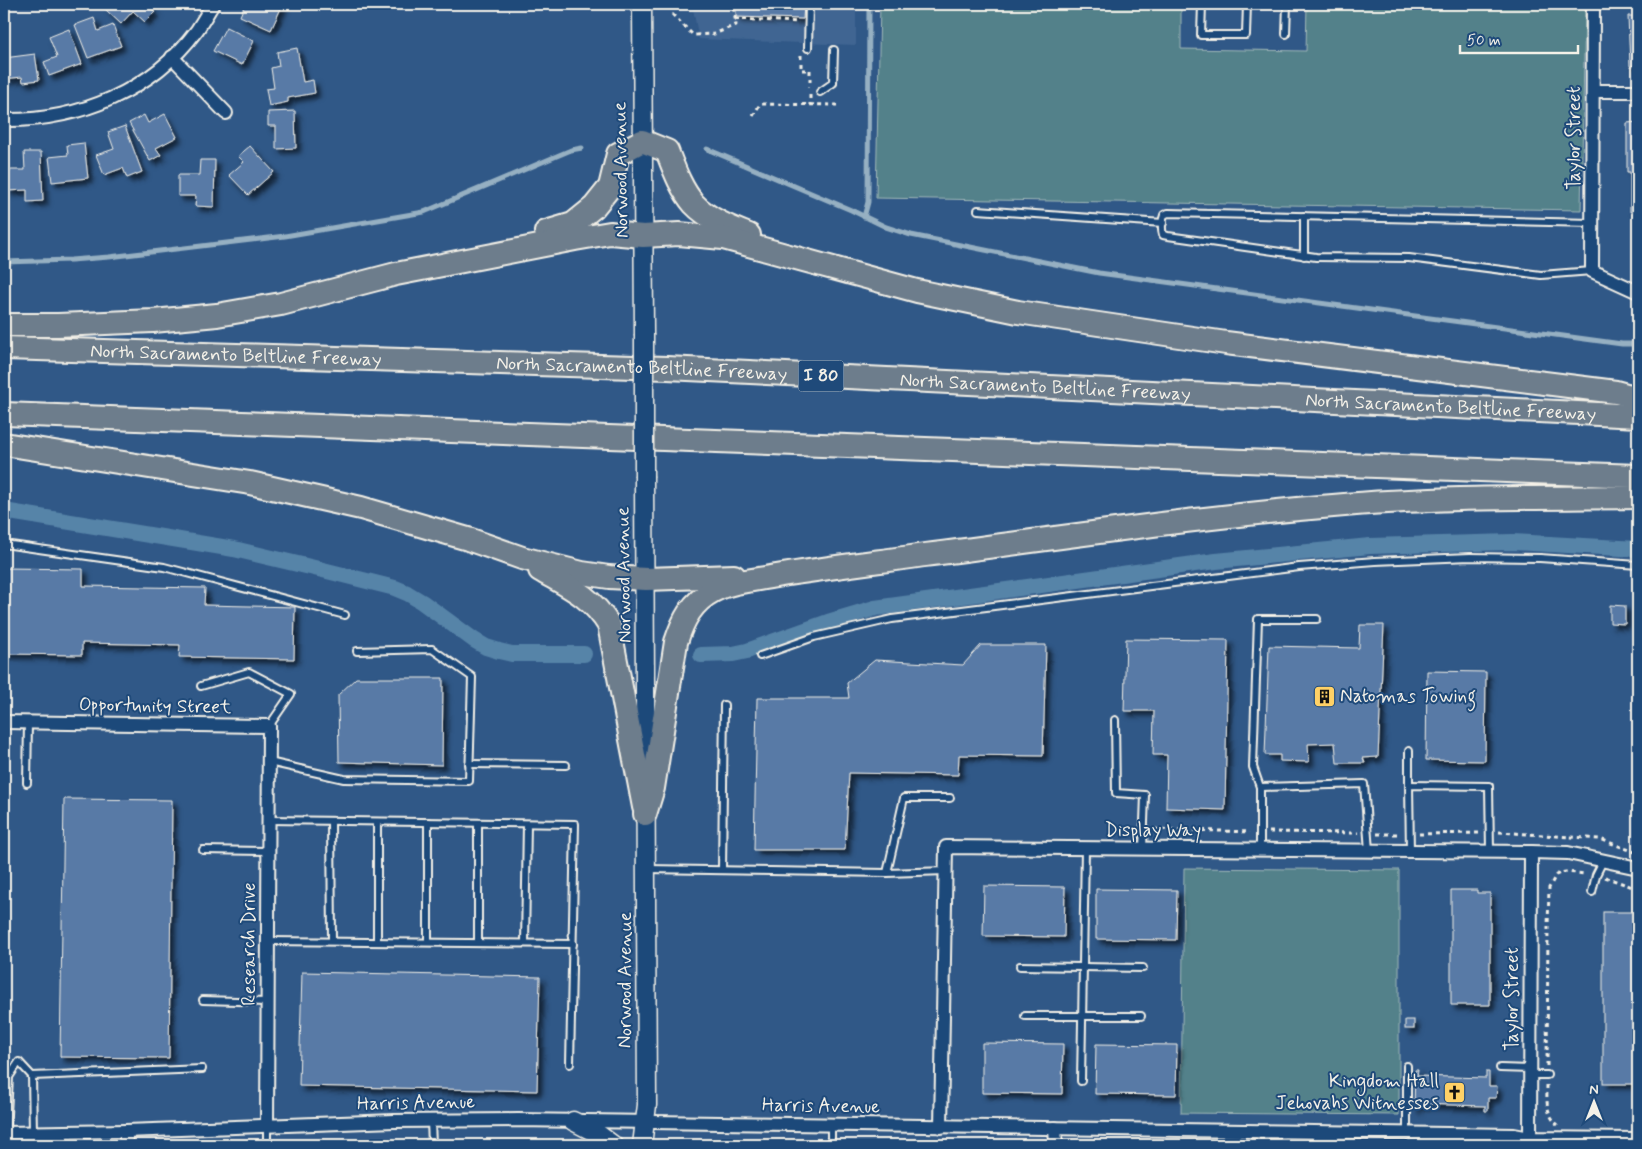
<svg xmlns="http://www.w3.org/2000/svg" width="1642" height="1149" viewBox="0 0 1642 1149" font-family="Mynerve,sans-serif">
  <defs>
    <filter id="shadow"><feDropShadow dx="4.5" dy="4.5" stdDeviation="2.5" flood-color="#0009"/></filter>
  </defs>
  <rect width="100%" height="100%" fill="#305887"/>
  <filter id="ink" filterUnits="userSpaceOnUse"><feTurbulence type="fractalNoise" baseFrequency=".02" numOctaves="2"/><feDisplacementMap in="SourceGraphic" scale="10" xChannelSelector="R" yChannelSelector="G"/><feConvolveMatrix kernelMatrix="1 2 1 2 8 2 1 2 1" color-interpolation-filters="sRGB"/></filter>
  <g filter="url(#ink)">
    <polygon fill="#406592" points="692,4 856,4 856,45 699,39"/>
    <g fill="#52818a" stroke="#a3b9b9">
      <polygon points="880,4 1181,4 1181,49 1306,51 1307,4 1585,4 1581,210 876,198"/>
      <polygon points="1184,868 1399,870 1399,1115 1181,1113"/>
    </g>
    <g fill="none" stroke-linecap="round" stroke-linejoin="round">
      <g stroke="#96b0c2" stroke-width="5">
        <polyline points="707,149 851,210 886,227 911,235 1099,273 1622,344 1638,344"/>
        <polyline points="864,217 868,202 869,4"/>
        <polyline points="4,262 71,260 109,257 285,236 424,212 552,158 571,150 582,148"/>
      </g>
      <g stroke="#5784a8" stroke-width="16">
        <polyline points="4,511 234,549 327,571 395,588 407,593 422,602 474,640 486,647 499,651 512,654 584,654"/>
        <polyline points="701,655 733,654 747,651 828,622 875,608 1216,561 1370,546 1512,542 1638,549"/>
      </g>
    </g>
    <g fill="#597aa6" stroke="#f4f1e8" filter="url(#shadow)">
      <polygon points="109,4 146,4 155,12 145,22 133,11 121,24 105,9"/>
      <polygon points="245,4 283,4 271,30 240,16"/>
      <polygon points="736,4 804,4 803,19 736,17"/>
      <polygon points="1628,16 1638,16 1638,65 1630,66"/>
      <polygon points="94,18 98,31 113,25 121,46 88,58 75,25"/>
      <polygon points="226,27 254,41 242,65 213,51"/>
      <polygon points="69,29 82,64 49,76 44,62 57,57 49,37"/>
      <polygon points="297,48 303,82 313,80 315,93 288,98 288,102 269,106 266,89 274,88 271,68 279,66 277,52"/>
      <polygon points="35,54 39,80 23,82 22,77 4,79 4,58"/>
      <polygon points="295,111 296,148 276,149 276,126 268,126 268,112"/>
      <polygon points="165,114 177,137 156,148 161,155 150,161 129,123 144,115 148,123"/>
      <polygon points="1638,122 1638,212 1630,212 1630,172 1627,172 1627,123"/>
      <polygon points="125,126 142,172 127,178 123,168 104,175 96,155 114,149 108,132"/>
      <polygon points="84,143 88,178 52,182 49,157 68,155 67,145"/>
      <polygon points="250,146 274,172 248,195 229,175 244,162 238,156"/>
      <polygon points="24,152 41,152 43,201 27,202 27,190 7,191 6,170 25,170"/>
      <polygon points="200,160 215,160 214,207 195,206 196,196 178,196 178,175 199,175"/>
      <polygon points="4,568 83,569 83,586 205,588 204,605 295,607 294,659 179,657 180,645 82,643 82,655 4,654"/>
      <polygon points="1610,605 1625,606 1625,624 1610,623"/>
      <polygon points="1360,625 1384,625 1378,757 1363,758 1365,763 1337,763 1335,743 1308,744 1309,762 1280,761 1280,755 1265,755 1269,646 1359,648"/>
      <polygon points="1126,639 1228,640 1225,810 1166,808 1167,755 1153,755 1154,711 1124,711"/>
      <polygon points="981,645 1046,645 1043,756 959,755 958,775 849,773 845,850 754,850 757,698 849,698 847,683 875,660 963,665"/>
      <polygon points="1427,671 1486,672 1485,761 1426,760"/>
      <polygon points="356,678 443,678 442,765 339,762 338,695"/>
      <polygon points="64,799 172,800 169,1058 60,1057"/>
      <polygon points="984,886 1065,887 1064,937 983,936"/>
      <polygon points="1096,889 1177,890 1176,940 1096,939"/>
      <polygon points="1451,890 1477,890 1477,893 1490,893 1490,1005 1451,1005"/>
      <rect x="1603" y="912" width="35" height="172"/>
      <polygon points="302,972 540,977 537,1091 299,1086"/>
      <rect x="1405" y="1020" width="9" height="9"/>
      <polygon points="982,1043 1063,1044 1062,1094 982,1093"/>
      <polygon points="1096,1044 1177,1045 1176,1095 1095,1094"/>
      <polygon points="1415,1070 1418,1070 1417,1076 1486,1078 1486,1072 1489,1072 1489,1086 1497,1086 1496,1098 1488,1098 1488,1111 1485,1111 1485,1106 1417,1104 1417,1109 1414,1109"/>
    </g>
    <g fill="none" stroke-linecap="round" stroke-linejoin="round">
      <defs>
        <g id="service">
          <polyline points="1202,4 1201,35 1246,35 1247,4"/>
          <polyline points="1286,34 1287,4"/>
          <polyline points="808,48 809,4"/>
          <polyline points="820,92 833,83 834,50"/>
          <polyline points="978,210 1163,223"/>
          <polyline points="1304,216 1304,256"/>
          <path d="M1592,223L1168,213L1164,215C1162,220 1161,229 1163,235L1168,236L1316,257L1409,258L1541,275L1592,271"/>
          <polyline points="4,544 164,567 345,615"/>
          <polyline points="760,656 814,637 892,619 1299,567 1375,561 1470,557 1540,558 1638,565"/>
          <polyline points="201,686 249,672 291,694 269,726"/>
          <polyline points="1115,720 1116,793 1145,795 1143,849"/>
          <polyline points="269,762 344,779 469,781 472,677 432,649 357,651"/>
          <polyline points="469,764 566,765"/>
          <polyline points="27,783 28,723"/>
          <polyline points="1409,785 1409,751"/>
          <polyline points="1260,787 1364,784 1369,851"/>
          <polyline points="269,820 575,824 570,1064"/>
          <polyline points="331,821 332,941"/>
          <polyline points="428,822 428,942"/>
          <polyline points="478,823 478,943"/>
          <polyline points="203,850 268,851"/>
          <polyline points="1260,850 1260,787 1253,767 1258,619 1317,619"/>
          <polyline points="1410,851 1409,785 1489,786 1490,851"/>
          <polyline points="647,869 887,873 904,798 950,798"/>
          <polyline points="722,870 724,705"/>
          <polyline points="887,873 946,871"/>
          <polyline points="1592,892 1596,875 1604,859"/>
          <polyline points="268,941 573,944"/>
          <polyline points="377,942 377,822"/>
          <polyline points="525,943 527,824"/>
          <polyline points="1020,966 1143,968"/>
          <polyline points="203,1000 267,1002"/>
          <polyline points="1025,1016 1141,1016"/>
          <polyline points="1500,1068 1530,1069"/>
          <polyline points="1530,1075 1547,1075"/>
          <polyline points="32,1076 202,1069"/>
          <polyline points="1081,1081 1085,849"/>
          <polyline points="431,1121 432,1145"/>
          <polyline points="267,1126 267,1145"/>
          <polyline points="6,1133 9,1077 19,1062 32,1076 33,1132"/>
          <polyline points="1407,1133 1407,1066"/>
          <polyline points="831,1145 831,1125"/>
        </g>
        <g id="minor">
          <polyline points="1593,4 1592,271 1638,292"/>
          <polyline points="172,57 226,113"/>
          <polyline points="1593,91 1638,91"/>
          <path d="M4,120C79,121 152,91 197,30C203,21 208,12 213,4"/>
          <polyline points="4,722 269,726 267,1126"/>
          <polyline points="941,1127 946,847 1531,852 1568,853 1638,868"/>
          <polyline points="1055,1128 1056,1145"/>
          <polyline points="4,1133 126,1131 394,1121 518,1120 1514,1135 1530,1138 1638,1139"/>
          <polyline points="126,1145 126,1131"/>
          <polyline points="1530,1145 1531,852"/>
        </g>
        <g id="secondary">
          <polyline points="642,4 644,334"/>
          <polyline points="573,1121 598,1134 613,1145"/>
          <polyline points="642,1145 647,1105 644,477"/>
        </g>
        <g id="motorway">
          <path d="M546,232L573,224L594,207L610,187L618,154L642,141L667,151C674,169 681,189 694,204C708,219 731,228 749,235"/>
          <polyline points="4,325 58,325 153,321 217,315 281,304 396,274 575,239 610,233 643,236 679,234 723,238 917,291 1018,312 1226,343 1616,392 1638,398"/>
          <path id="s1" d="M4,348L667,368L1638,416"/>
          <polyline points="4,414 1638,476"/>
          <polyline points="4,444 250,483 361,508 468,539 522,558 582,573 609,577 646,579 734,576"/>
          <path d="M540,570C569,587 590,595 609,625L644,807"/>
          <path d="M645,814L653,788L676,642C683,620 692,602 713,591C732,581 756,580 776,576C826,568 875,562 925,555C1061,538 1196,517 1333,506C1434,497 1537,498 1638,497"/>
        </g>
      </defs>
      <use href="#service" stroke="#f4f1e8" stroke-width="10"/>
      <use href="#minor" stroke="#f4f1e8" stroke-width="16"/>
      <use href="#secondary" stroke="#f4f1e8" stroke-width="21"/>
      <use href="#motorway" stroke="#f4f1e8" stroke-width="26"/>
      <g stroke="#f4f1e8" stroke-width="3" stroke-dasharray="4 4" stroke-linecap="butt">
        <polyline points="672,14 693,35 714,34 736,25 733,4"/>
        <polyline points="735,19 799,22"/>
        <polyline points="801,55 801,70 810,70 810,87"/>
        <polyline points="810,95 810,105"/>
        <polyline points="753,116 760,104 837,105"/>
        <polyline points="1154,829 1250,832"/>
        <polyline points="1269,832 1358,833"/>
        <polyline points="1499,832 1600,839 1635,852"/>
        <polyline points="1377,834 1400,834"/>
        <polyline points="1419,834 1480,833"/>
        <polyline points="1605,877 1638,889"/>
        <polyline points="1547,1066 1548,927 1549,888 1556,875 1560,873 1566,872 1586,874"/>
        <path d="M1547,1085C1547,1100 1545,1114 1558,1125"/>
      </g>
      <use href="#service" stroke="#1f4a7a" stroke-width="6"/>
      <use href="#minor" stroke="#1f4a7a" stroke-width="12"/>
      <use href="#secondary" stroke="#1f4a7a" stroke-width="18"/>
      <use href="#motorway" stroke="#6d7d8c" stroke-width="22"/>
      <defs>
        <polyline id="secondary-bridge" points="644,334 644,477"/>
      </defs>
      <use href="#secondary-bridge" stroke="#f4f1e8" stroke-width="21" stroke-linecap="butt"/>
      <use href="#secondary-bridge" stroke="#1f4a7a" stroke-width="18"/>
    </g>
  </g>
  <defs>
    <symbol id="building-square" viewBox="-11 -11 22 22"><rect x="-9" y="-9" width="18" height="18" rx="4" fill="#ffd166" stroke="#1f4a7a"/><path d="M-4-6H4V6H1V3H-1V6H-4ZM-2.5-4.3h1.7v1.8h-1.7ZM.8-4.3h1.7v1.8H.8ZM-2.5-1h1.7V.8h-1.7ZM.8-1h1.7V.8H.8Z" fill="#111"/></symbol>
    <symbol id="church-square" viewBox="-11 -11 22 22"><rect x="-9" y="-9" width="18" height="18" rx="4" fill="#ffd166" stroke="#1f4a7a"/><path d="M-1.2-6h2.4v3.5h3.3v2.4h-3.3V6h-2.4V-.1h-3.3v-2.4h3.3Z" fill="#111"/></symbol>
  </defs>
  <g fill-rule="evenodd">
    <use href="#building-square" x="1312" y="684" width="25" height="25"/>
    <use href="#church-square" x="1442" y="1080" width="25" height="25"/>
  </g>
  <g text-anchor="middle" dominant-baseline="central" stroke-width="4" stroke-linejoin="round" paint-order="stroke">
    <rect fill="#1f4a7a" stroke="#b4bfc7" stroke-width="1" x="798.5" y="360.5" width="45" height="31" rx="4"/>
    <g font-size="18" font-weight="bold" fill="#f4f1e8">
      <text x="821" y="376">I 80</text>
    </g>
    <g font-size="19" fill="#f4f1e8" stroke="#1f4a7a">
      <text transform="translate(1574 138) rotate(-90)">Taylor Street</text>
      <text transform="translate(621 170) rotate(-91)">Norwood Avenue</text>
      <text stroke="none"><textPath href="#s1" startOffset="232">North Sacramento Beltline Freeway</textPath></text>
      <text stroke="none"><textPath href="#s1" startOffset="638">North Sacramento Beltline Freeway</textPath></text>
      <text stroke="none"><textPath href="#s1" startOffset="1042">North Sacramento Beltline Freeway</textPath></text>
      <text stroke="none"><textPath href="#s1" startOffset="1448">North Sacramento Beltline Freeway</textPath></text>
      <text transform="translate(624 575) rotate(-91)">Norwood Avenue</text>
      <text transform="translate(155 706) rotate(1)">Opportunity Street</text>
      <text x="1153" y="830">Display Way</text>
      <text transform="translate(249 944) rotate(-90)">Research Drive</text>
      <text transform="translate(625 980) rotate(-90)">Norwood Avenue</text>
      <text transform="translate(1512 999) rotate(-90)">Taylor Street</text>
      <text transform="translate(416 1103) rotate(-1)">Harris Avenue</text>
      <text transform="translate(821 1106) rotate(1)">Harris Avenue</text>
    </g>
    <g font-size="19" fill="#f4f1e8" stroke="#1f4a7a" text-anchor="start">
      <text x="1340" y="696">Natomas Towing</text>
      <text x="1439" y="1081" text-anchor="end">Kingdom Hall<tspan x="1439" dy="22">Jehovahs Witnesses</tspan></text>
    </g>
  </g>
  <rect width="1642" height="1149" fill="none" stroke="#1f4a7a" stroke-width="20"/>
  <rect x="10" y="10" width="1622" height="1129" fill="none" stroke="#f4f1e8" stroke-width="2" filter="url(#ink)"/>
  <g transform="translate(1594 1102)" stroke="#1f4a7a" stroke-width="4" paint-order="stroke">
  <path d="M0-4L9 19L0 12L-9 19Z" fill="#f4f1e8"/>
  <text y="-8" font-size="14" font-weight="bold" text-anchor="middle" fill="#f4f1e8">N</text>
  </g>
  <path d="M1460 45v8h118v-8" fill="none" stroke="#f4f1e8" stroke-width="2.5"/>
  <text x="1467" y="45" font-size="15" fill="#f4f1e8" stroke="#1f4a7a" stroke-width="4" paint-order="stroke">50 m</text>
</svg>
